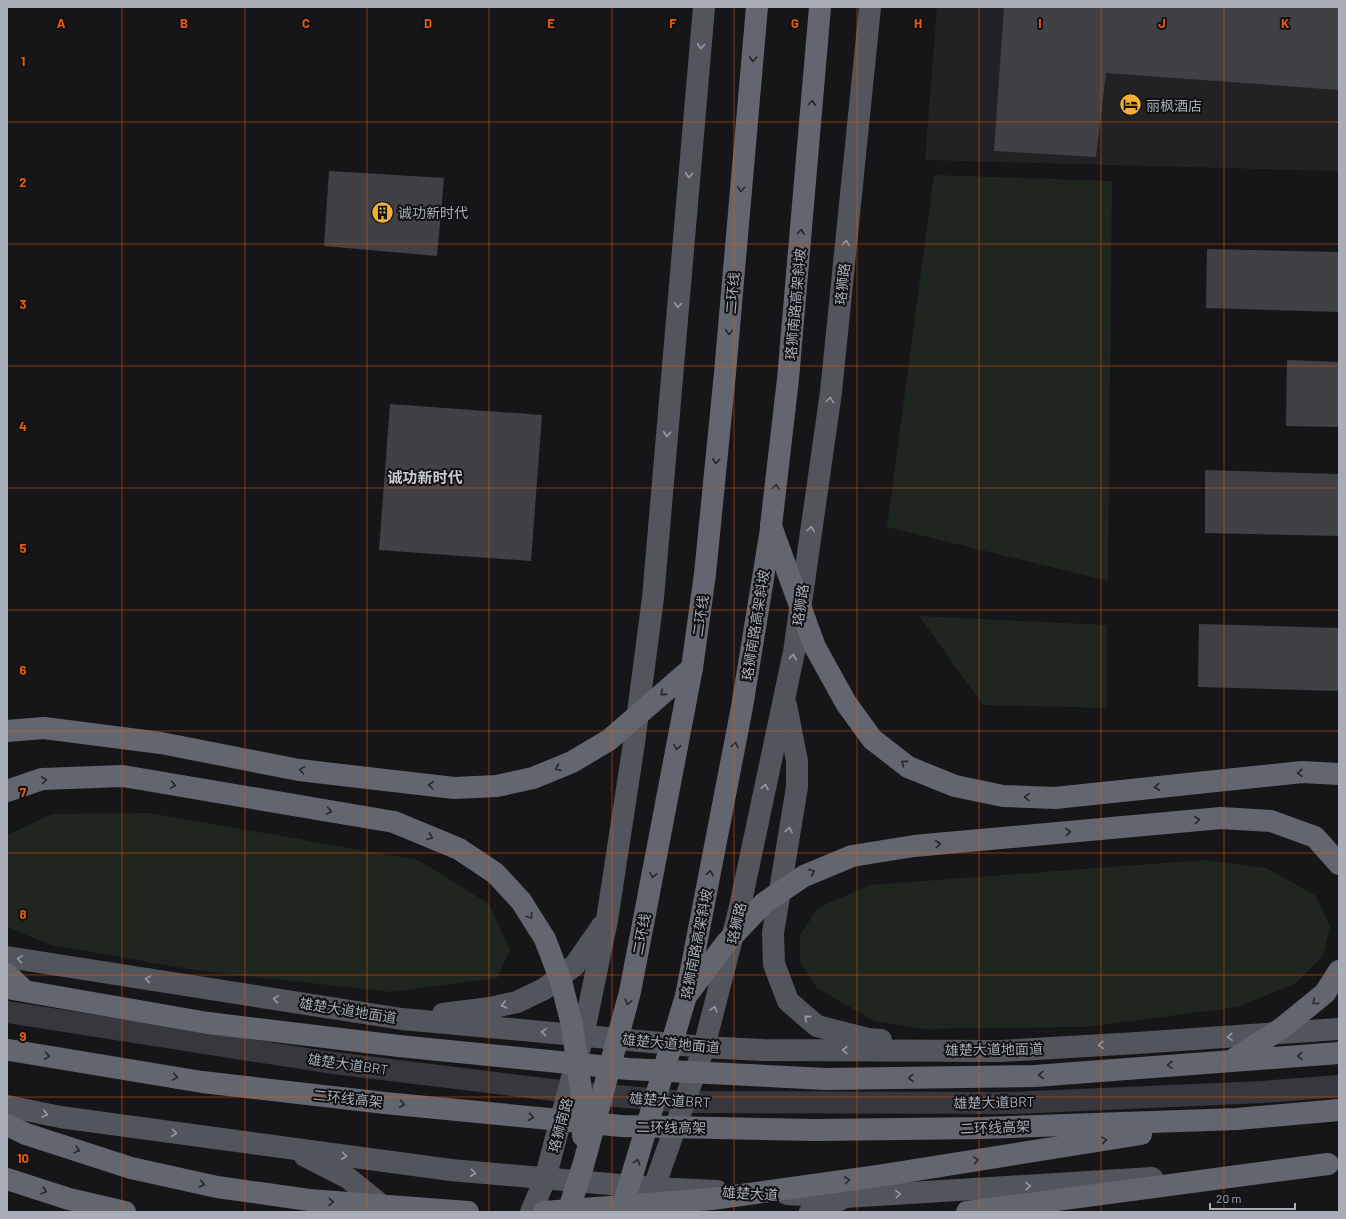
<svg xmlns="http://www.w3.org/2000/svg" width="1346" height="1219" viewBox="0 0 1346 1219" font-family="Barlow,'Noto Sans SC',sans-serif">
  <rect width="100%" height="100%" fill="#161618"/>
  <polygon fill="#222225" points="937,7 1339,7 1339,171 925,160"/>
  <g fill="#1e261f">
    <polygon points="934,175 1112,181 1108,581 887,527"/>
    <polygon points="919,616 1107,625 1107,708 983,705"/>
    <polygon points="149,813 418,860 489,904 510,950 497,978 391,992 194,970 51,945 11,929 7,926 7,835 52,814"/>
    <polygon points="1206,860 1266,868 1315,895 1330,926 1323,956 1296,983 1238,1007 1085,1027 924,1029 874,1021 817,988 800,962 800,935 818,908 869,885"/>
  </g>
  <g fill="#404145">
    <polygon points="1004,7 1339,7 1339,90 1106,73 1096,157 994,151"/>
    <polygon points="329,171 444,178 437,256 324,246"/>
    <polygon points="1207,249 1339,252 1339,312 1206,308"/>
    <polygon points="1287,360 1339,362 1339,427 1286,426"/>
    <polygon points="390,404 542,415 531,561 379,550"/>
    <polygon points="1205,470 1339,474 1339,536 1205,533"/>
    <polygon points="1199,624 1339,628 1339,691 1198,687"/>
  </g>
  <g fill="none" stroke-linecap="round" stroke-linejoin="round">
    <polyline stroke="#37383d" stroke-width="22" points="7,1012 326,1062 569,1092 685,1102 1013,1103 1262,1092 1339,1086"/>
    <g stroke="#53555c" stroke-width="22">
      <polyline points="786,705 797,761 797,787 773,933 774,964 788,1001 817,1026 868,1039 881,1040"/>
      <polyline points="7,957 402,1019 704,1047 762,1050 1001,1051 1137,1043 1339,1029"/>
      <polyline points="443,1014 490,1008 517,1002 544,989 575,965 602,926"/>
      <polyline points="7,1106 60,1117 451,1170 654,1188 717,1191"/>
      <polyline points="305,1156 348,1178 390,1212"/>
      <polyline points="787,1194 845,1197 1152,1178"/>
      <polyline points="649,1201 704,1047 739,911 794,652 831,392 870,7"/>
      <polyline points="531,1212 545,1179 583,1036 607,920 634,743 653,598 704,7"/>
      <polyline points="810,1212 841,1199"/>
    </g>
    <g stroke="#63666e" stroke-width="22">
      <polyline points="771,526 788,379 820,7"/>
      <polyline points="692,668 705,574 725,373 757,7"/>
      <polyline points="7,791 42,779 123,776 394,822"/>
      <polyline points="7,974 25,991"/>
      <polyline points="7,1125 26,1134"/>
      <polyline points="7,1179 69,1199 125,1212"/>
    </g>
    <g stroke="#63666e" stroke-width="22">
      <polyline points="771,526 815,647 846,703 872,739 908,767 955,786 1003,796 1055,798 1302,772 1339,774"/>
      <polyline points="7,731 44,728 161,743 299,770 454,788 497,786 533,778 572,762 609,740 692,668"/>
      <polyline points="394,822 459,849 495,873 521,901 545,939 561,981 572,1025 582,1097 583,1136"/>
      <polyline points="7,988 208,1023 399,1046 629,1069 826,1079 1035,1076 1339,1053"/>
      <polyline points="686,996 727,942 764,903 804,876 852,856 914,846 1221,818 1271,821 1315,837 1339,864"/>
      <polyline points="9,1050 202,1082 385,1103 622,1126 816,1130 983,1128 1237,1119 1339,1110"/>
      <polyline points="1234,1059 1282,1028 1325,993 1339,971"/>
      <polyline points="26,1134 131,1168 217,1187 309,1200 468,1212"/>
      <polyline points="544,1212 712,1199 878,1176 1141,1134"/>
      <polyline points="568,1212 583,1166 630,992 692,668"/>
      <polyline points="621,1212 686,996 742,707 771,529"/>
      <polyline points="967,1212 1328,1164"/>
    </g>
  </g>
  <defs><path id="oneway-chevron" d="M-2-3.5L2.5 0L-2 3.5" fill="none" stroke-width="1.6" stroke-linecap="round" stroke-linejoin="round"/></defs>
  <g stroke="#979ba6">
    <use href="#oneway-chevron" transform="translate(701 46) rotate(95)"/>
    <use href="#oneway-chevron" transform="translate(689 175) rotate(95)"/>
    <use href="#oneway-chevron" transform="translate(846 243) rotate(-84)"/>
    <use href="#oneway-chevron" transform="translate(678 305) rotate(95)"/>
    <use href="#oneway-chevron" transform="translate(830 400) rotate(-82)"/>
    <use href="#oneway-chevron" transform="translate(667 434) rotate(95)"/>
    <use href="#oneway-chevron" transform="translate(811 529) rotate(-82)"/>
    <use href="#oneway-chevron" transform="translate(793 657) rotate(-79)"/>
    <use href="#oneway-chevron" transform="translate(765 787) rotate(-78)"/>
    <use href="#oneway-chevron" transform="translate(789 830) rotate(-81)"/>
    <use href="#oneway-chevron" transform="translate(20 959) rotate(-171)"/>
    <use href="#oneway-chevron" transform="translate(148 979) rotate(-171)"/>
    <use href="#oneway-chevron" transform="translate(276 999) rotate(-171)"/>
    <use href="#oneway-chevron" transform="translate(504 1005) rotate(167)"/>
    <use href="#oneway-chevron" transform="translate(714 1009) rotate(-75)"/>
    <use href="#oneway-chevron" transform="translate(807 1018) rotate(-139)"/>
    <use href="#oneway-chevron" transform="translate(544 1032) rotate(-175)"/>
    <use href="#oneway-chevron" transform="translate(1230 1037) rotate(176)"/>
    <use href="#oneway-chevron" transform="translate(1101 1045) rotate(177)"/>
    <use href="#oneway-chevron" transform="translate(845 1050) rotate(-180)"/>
    <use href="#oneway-chevron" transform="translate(45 1114) rotate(11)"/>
    <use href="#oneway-chevron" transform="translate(174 1133) rotate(8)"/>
    <use href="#oneway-chevron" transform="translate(344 1156) rotate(8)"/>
    <use href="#oneway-chevron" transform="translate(473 1173) rotate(6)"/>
    <use href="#oneway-chevron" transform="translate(1028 1186) rotate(-3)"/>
    <use href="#oneway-chevron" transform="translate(898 1194) rotate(-3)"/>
  </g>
  <g stroke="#26262a">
    <use href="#oneway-chevron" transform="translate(753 59) rotate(95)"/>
    <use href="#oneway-chevron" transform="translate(812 103) rotate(-85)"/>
    <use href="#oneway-chevron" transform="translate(741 189) rotate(95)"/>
    <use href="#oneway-chevron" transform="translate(801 232) rotate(-85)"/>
    <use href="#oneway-chevron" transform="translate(729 332) rotate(95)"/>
    <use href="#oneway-chevron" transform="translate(716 461) rotate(96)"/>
    <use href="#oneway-chevron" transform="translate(776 487) rotate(-83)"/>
    <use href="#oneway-chevron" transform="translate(663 693) rotate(139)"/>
    <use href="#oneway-chevron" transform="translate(735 745) rotate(-79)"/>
    <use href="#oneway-chevron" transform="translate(677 747) rotate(101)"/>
    <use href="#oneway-chevron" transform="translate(904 763) rotate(-144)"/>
    <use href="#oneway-chevron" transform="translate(558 768) rotate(158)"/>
    <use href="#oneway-chevron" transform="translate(302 770) rotate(-172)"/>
    <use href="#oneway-chevron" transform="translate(1300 773) rotate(178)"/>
    <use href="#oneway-chevron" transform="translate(44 780) rotate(-8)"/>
    <use href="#oneway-chevron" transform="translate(173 785) rotate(10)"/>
    <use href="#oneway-chevron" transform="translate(431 785) rotate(-173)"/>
    <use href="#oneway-chevron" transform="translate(1157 787) rotate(174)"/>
    <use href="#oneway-chevron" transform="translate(1027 797) rotate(-178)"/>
    <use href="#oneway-chevron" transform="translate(329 811) rotate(10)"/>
    <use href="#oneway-chevron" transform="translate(1197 820) rotate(-5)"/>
    <use href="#oneway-chevron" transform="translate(1068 832) rotate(-5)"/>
    <use href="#oneway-chevron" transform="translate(430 837) rotate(22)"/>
    <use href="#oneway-chevron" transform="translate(938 844) rotate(-5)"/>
    <use href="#oneway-chevron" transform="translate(812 872) rotate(-23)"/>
    <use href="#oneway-chevron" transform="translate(710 873) rotate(-79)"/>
    <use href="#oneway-chevron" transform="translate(653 875) rotate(101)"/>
    <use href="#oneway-chevron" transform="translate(530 916) rotate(57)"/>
    <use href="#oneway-chevron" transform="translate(628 1002) rotate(105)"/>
    <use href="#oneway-chevron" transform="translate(1315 1002) rotate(141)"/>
    <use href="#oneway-chevron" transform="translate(47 1056) rotate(9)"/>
    <use href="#oneway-chevron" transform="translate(1300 1056) rotate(176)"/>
    <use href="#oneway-chevron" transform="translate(1170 1065) rotate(176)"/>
    <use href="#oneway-chevron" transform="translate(1041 1075) rotate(176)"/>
    <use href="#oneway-chevron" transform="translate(175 1077) rotate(9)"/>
    <use href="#oneway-chevron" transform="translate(911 1078) rotate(179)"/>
    <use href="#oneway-chevron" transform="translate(402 1104) rotate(6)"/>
    <use href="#oneway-chevron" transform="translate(531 1117) rotate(6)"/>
    <use href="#oneway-chevron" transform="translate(1104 1140) rotate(-9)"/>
    <use href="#oneway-chevron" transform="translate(77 1150) rotate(18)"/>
    <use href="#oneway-chevron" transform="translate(976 1160) rotate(-9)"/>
    <use href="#oneway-chevron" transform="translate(637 1162) rotate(-73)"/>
    <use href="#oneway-chevron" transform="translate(847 1180) rotate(-8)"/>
    <use href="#oneway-chevron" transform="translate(202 1184) rotate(12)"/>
    <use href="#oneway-chevron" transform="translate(44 1191) rotate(18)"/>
    <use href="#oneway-chevron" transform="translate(331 1202) rotate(4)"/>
  </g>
  <path fill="none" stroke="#e8590c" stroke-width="1" stroke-opacity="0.55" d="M122,7V1212M245,7V1212M367,7V1212M489,7V1212M612,7V1212M734,7V1212M857,7V1212M979,7V1212M1101,7V1212M1224,7V1212M7,122H1339M7,244H1339M7,366H1339M7,488H1339M7,610H1339M7,731H1339M7,853H1339M7,975H1339M7,1097H1339"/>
  <defs>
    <symbol id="hotel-disc" viewBox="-11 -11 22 22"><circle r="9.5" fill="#f2b134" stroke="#111113"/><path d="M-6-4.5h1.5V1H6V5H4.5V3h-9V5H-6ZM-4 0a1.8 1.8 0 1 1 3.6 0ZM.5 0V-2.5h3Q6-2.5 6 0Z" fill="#111"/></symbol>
    <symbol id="building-disc" viewBox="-11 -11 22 22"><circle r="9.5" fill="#f2b134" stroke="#111113"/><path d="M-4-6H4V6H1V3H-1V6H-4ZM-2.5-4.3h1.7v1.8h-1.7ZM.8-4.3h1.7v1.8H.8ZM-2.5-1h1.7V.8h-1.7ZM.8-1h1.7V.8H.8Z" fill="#111"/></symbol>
  </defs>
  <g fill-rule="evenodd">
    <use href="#hotel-disc" x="1118" y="92" width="25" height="25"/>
    <use href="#building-disc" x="370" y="200" width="25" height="25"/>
  </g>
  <g text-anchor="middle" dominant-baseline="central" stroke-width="4" stroke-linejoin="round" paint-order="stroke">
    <g font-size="14" fill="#a8adb8" stroke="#111113" text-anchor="start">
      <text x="1146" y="105">丽枫酒店</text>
      <text x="398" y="212">诚功新时代</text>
    </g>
    <g font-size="14" fill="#a8adb8" stroke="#111113">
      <text transform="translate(842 284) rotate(-84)">珞狮路</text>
      <text transform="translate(732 293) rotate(-85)">二环线</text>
      <text transform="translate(795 304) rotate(-85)">珞狮南路高架斜坡</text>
      <text transform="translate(800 605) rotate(-82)">珞狮路</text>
      <text transform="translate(700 616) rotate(-82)">二环线</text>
      <text transform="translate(755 625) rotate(-81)">珞狮南路高架斜坡</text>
      <text transform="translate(736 923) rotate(-77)">珞狮路</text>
      <text transform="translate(641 934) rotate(-79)">二环线</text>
      <text transform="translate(696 944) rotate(-79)">珞狮南路高架斜坡</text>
      <text transform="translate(348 1010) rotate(9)">雄楚大道地面道</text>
      <text transform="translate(671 1043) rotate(5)">雄楚大道地面道</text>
      <text transform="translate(994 1049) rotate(-1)">雄楚大道地面道</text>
      <text transform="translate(348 1064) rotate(8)">雄楚大道BRT</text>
      <text transform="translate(348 1098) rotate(6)">二环线高架</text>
      <text transform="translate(670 1100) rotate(3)">雄楚大道BRT</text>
      <text transform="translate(994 1102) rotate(-1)">雄楚大道BRT</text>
      <text transform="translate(560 1125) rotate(-75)">珞狮南路</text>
      <text transform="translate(671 1127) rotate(1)">二环线高架</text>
      <text transform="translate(995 1127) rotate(-2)">二环线高架</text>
      <text transform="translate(750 1193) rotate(3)">雄楚大道</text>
    </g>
    <g font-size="15" font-weight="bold" fill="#c9ccd4" stroke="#111113">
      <text x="425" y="477">诚功新时代</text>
    </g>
  </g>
  <g font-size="13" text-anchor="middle" font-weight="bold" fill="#e8590c" stroke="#111113" stroke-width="4" stroke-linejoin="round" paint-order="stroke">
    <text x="61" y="28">A</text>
    <text x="184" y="28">B</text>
    <text x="306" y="28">C</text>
    <text x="428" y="28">D</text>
    <text x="551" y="28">E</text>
    <text x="673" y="28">F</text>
    <text x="795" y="28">G</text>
    <text x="918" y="28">H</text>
    <text x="1040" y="28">I</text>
    <text x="1162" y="28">J</text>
    <text x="1285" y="28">K</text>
    <text x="23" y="66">1</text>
    <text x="23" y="187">2</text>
    <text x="23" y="309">3</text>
    <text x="23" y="431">4</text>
    <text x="23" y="553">5</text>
    <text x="23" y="675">6</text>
    <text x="23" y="797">7</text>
    <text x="23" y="919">8</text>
    <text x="23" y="1041">9</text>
    <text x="23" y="1163">10</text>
  </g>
  <rect width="1346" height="1219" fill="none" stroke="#a8adb8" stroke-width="16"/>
  <path d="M1210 1203v6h85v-6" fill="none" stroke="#a8adb8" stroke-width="2"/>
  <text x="1216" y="1203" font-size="12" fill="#a8adb8" stroke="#111113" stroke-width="3" paint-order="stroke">20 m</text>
</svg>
